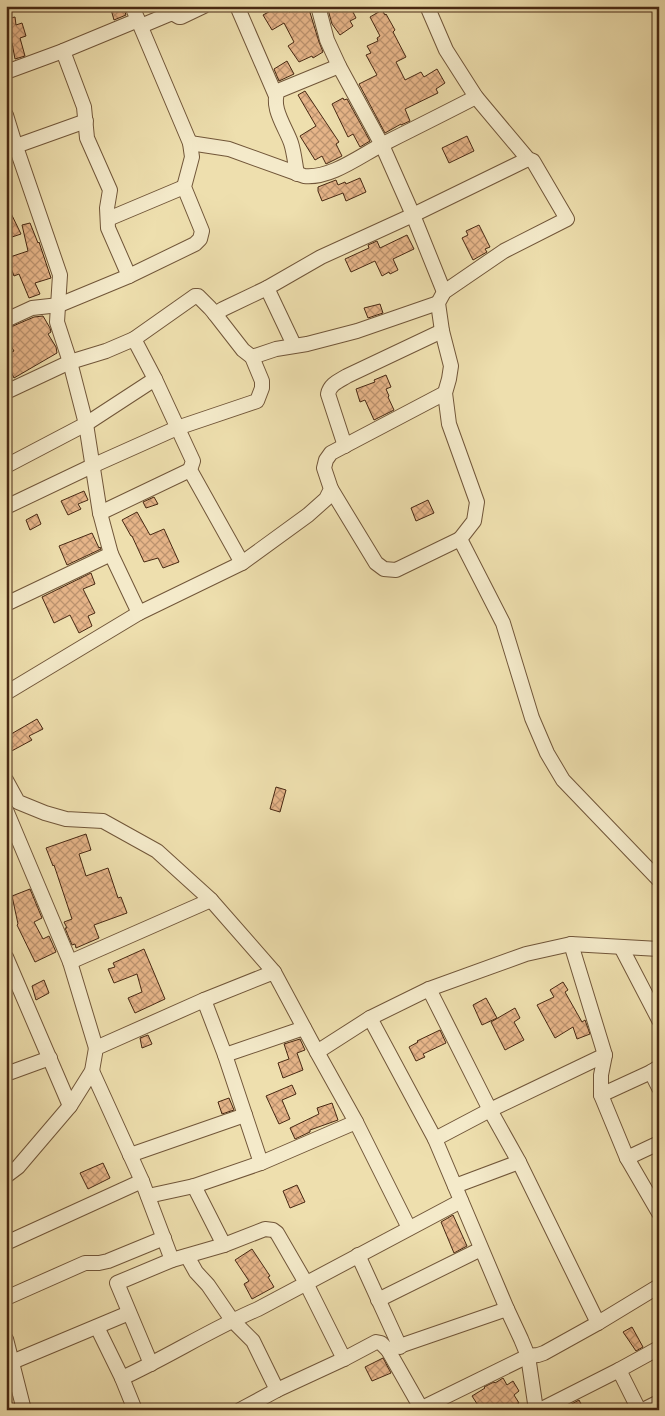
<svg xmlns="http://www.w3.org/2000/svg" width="665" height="1416" viewBox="0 0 665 1416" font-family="'Gentium Book Plus',serif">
  <defs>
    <pattern id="building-cross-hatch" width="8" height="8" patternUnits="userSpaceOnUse" patternTransform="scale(1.25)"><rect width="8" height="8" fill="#e6b589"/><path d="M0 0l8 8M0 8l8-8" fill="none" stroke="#bc936f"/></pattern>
  </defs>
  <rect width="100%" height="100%" fill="#eedfae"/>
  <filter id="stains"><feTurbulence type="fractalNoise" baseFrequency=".004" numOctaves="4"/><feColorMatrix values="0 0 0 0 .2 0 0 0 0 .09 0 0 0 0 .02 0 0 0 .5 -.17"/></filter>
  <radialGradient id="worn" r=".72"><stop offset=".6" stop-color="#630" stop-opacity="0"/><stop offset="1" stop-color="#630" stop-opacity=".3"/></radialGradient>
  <g fill="url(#building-cross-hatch)" stroke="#472812">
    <polygon points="110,6 123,6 126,15 114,20"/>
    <polygon points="286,6 289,12 296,9 297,10 308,6 319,42 323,52 313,58 312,56 299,62 288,46 294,42 284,23 272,30 263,15 278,7 280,10"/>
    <polygon points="327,6 350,6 356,18 350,21 353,26 340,35 332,24"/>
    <polygon points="382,10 385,15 386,14 395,30 393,32 406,57 396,62 405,80 421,72 424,77 437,69 445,83 436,89 438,93 405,109 410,121 401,125 401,124 385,133 359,84 377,75 366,55 371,53 367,46 378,41 377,38 380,36 370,17"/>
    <polygon points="15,17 16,25 22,23 26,36 20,38 25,56 15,59 12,43 6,44 6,27 8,27 6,19"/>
    <polygon points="287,61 294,74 279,81 274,69"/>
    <polygon points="305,91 339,142 336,144 342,156 326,164 322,156 315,160 300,136 316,126 298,95"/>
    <polygon points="343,98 344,100 347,99 370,141 360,147 353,134 348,137 332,104"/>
    <polygon points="467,136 474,151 449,163 442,148"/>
    <polygon points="360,178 366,192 346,201 343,193 322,201 318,191 318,187 336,180 338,185 345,182 346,184"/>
    <polygon points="6,203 21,234 6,239"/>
    <polygon points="30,223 38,243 39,242 51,278 35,283 40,294 29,298 19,274 14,276 7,258 28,251 22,225"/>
    <polygon points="479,225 490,247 485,249 487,252 473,260 462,238 468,235 466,231"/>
    <polygon points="407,235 414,249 393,259 398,270 390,274 389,272 382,276 375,261 351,272 345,259 369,248 368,245 377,241 380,248"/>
    <polygon points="380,304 383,313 368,318 364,308"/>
    <polygon points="43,316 50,328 51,332 48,334 56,347 57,353 14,378 6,362 6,355 14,351 7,340 10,338 6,329 34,317"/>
    <polygon points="386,375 391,387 386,389 389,396 388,397 394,410 374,420 365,400 360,402 356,389 375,382 374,380"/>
    <polygon points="84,491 88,500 78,504 81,509 68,515 61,501"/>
    <polygon points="154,497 158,504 146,508 143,502"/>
    <polygon points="428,500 434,513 416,521 411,508"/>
    <polygon points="137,512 150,535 164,529 179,562 163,568 158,558 144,562 132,536 131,536 122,520"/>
    <polygon points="37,514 41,524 30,530 26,520"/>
    <polygon points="92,533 99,548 100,547 101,549 67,565 59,546"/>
    <polygon points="91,573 95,584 83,589 95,613 88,616 92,626 79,633 70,615 54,623 42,597"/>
    <polygon points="37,719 43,729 29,736 32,740 6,754 6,737"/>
    <polygon points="276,787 286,790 280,812 270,809"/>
    <polygon points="86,834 91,850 79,854 86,876 108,868 118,898 121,897 127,913 94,925 99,938 76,948 75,944 72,945 65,928 67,928 64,922 72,919 54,865 53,866 46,848"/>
    <polygon points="30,889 42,918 34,922 43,939 49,936 56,952 35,962 17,925 18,924 12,896"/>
    <polygon points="144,949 165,999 135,1013 128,998 142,992 137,974 114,983 108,969 115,967 113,963"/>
    <polygon points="44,980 49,993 36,1000 32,986"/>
    <polygon points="563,982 568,990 565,992 582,1022 585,1020 590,1034 577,1039 573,1027 555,1038 537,1005 554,997 550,990"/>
    <polygon points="486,998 497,1018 482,1025 473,1005"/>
    <polygon points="515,1008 520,1018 514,1022 524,1040 505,1050 491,1022"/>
    <polygon points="440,1030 446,1043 423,1054 425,1057 416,1061 409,1047 418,1042 417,1041"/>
    <polygon points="148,1035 152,1044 142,1048 140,1038"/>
    <polygon points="300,1039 305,1050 297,1053 303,1070 283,1078 278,1063 289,1059 284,1044"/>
    <polygon points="292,1085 296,1094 282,1100 290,1119 279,1124 266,1096"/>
    <polygon points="229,1098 234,1110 222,1114 218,1102"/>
    <polygon points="332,1103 338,1120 310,1130 310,1132 295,1139 290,1128 319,1114 317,1108"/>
    <polygon points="103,1163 110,1178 88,1189 80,1173"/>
    <polygon points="297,1185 305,1202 290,1208 283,1191"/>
    <polygon points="453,1215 467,1246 454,1253 441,1222"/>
    <polygon points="252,1249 270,1276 268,1277 274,1287 252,1299 244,1284 249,1281 235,1260"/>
    <polygon points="632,1327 643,1347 636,1351 623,1332"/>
    <polygon points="383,1358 391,1373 372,1381 365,1367"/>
    <polygon points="503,1378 507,1385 513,1381 519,1391 514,1395 519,1403 509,1410 481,1410 472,1396 485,1388 484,1387 494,1382 495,1383"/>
    <polygon points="579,1400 584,1410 573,1410 570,1405"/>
  </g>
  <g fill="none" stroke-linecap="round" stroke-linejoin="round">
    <defs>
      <g id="street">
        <polyline points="237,6 276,96"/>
        <polyline points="318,6 327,40 339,66 382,145 413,215 444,292"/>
        <polyline points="427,6 446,50 476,97 528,159 533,161 567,219 504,251 444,292 438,303 442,331 451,366 449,379 445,393 449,424 477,502 474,521 460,539 503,623 532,718 547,753 563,780 659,880"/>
        <polyline points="141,26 172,13 179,17 181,17 204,6"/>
        <polyline points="63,51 84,107 87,138 110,190 107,208 108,228 129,276"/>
        <polyline points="6,72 63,51 138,20"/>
        <polyline points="6,115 14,141 60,275 57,322 70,362 86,424 100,513 111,554 139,613"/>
        <path d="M190,143L229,149L304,176C331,179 361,155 385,143C415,128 445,113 476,97"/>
        <polyline points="16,146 86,121"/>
        <path d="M297,174C295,163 294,152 291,143C286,128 270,107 278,91L339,66"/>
        <polyline points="108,219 184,187"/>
        <polyline points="267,288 294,345"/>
        <polyline points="6,320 32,308 59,305 129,276 195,244 200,239 202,231 184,187 192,157 190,143 132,6"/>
        <polyline points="134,339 195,296 198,296 210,308 215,314 223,309 267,288 321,257 413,215 528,159"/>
        <polyline points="252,357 276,349 307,344 357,331 438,303"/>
        <polyline points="6,392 70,362 106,351 134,339 155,379 193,461 190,470 242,563"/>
        <path d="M345,446L328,394C330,384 339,381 347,376L442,331"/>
        <polyline points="6,466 86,424 155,379"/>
        <polyline points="331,489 376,563 384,569 396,570 460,539"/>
        <polyline points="6,507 92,466 177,428 257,401 262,388 262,381 252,357 243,350 215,314"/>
        <polyline points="100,513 190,470"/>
        <polyline points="6,604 111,554"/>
        <polyline points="6,693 139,613 242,563 308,515 326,499 331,489 324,468 326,460 331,453 445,393"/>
        <polyline points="6,780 18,802 45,813 66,819 103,821 157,851 211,900 274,972"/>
        <polyline points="6,810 70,962 96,1048"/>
        <polyline points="571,944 605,1055 601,1075 601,1095 627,1158 659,1213"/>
        <polyline points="621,947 659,1020"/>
        <polyline points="6,957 70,1106"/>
        <polyline points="70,962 211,900"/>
        <polyline points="429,989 490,1110 519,1162 598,1323"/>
        <polyline points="204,1000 225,1055 261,1163"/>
        <polyline points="370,1018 435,1139 507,1309 521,1339 528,1356 536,1410"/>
        <polyline points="317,1052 356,1122 409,1228"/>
        <polyline points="225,1055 304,1028"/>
        <polyline points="92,1071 142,1181 172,1260"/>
        <polyline points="651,1072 659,1088"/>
        <polyline points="6,1074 50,1058"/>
        <polyline points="601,1095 651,1072 659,1067"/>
        <polyline points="435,1139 490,1110 605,1055"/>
        <polyline points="130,1155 245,1115"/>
        <polyline points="627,1158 659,1143"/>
        <polyline points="6,1176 18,1167 70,1106 92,1071 96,1048 204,1000 274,972 317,1052 370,1018 429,989 526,954 571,944 659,949"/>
        <polyline points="194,1186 224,1245"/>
        <polyline points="455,1186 519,1162"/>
        <polyline points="148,1196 194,1186 261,1163 356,1122"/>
        <polyline points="6,1243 142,1181"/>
        <polyline points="358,1255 400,1347"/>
        <polyline points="187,1256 196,1272 208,1285 232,1320 253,1341 277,1390"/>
        <polyline points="6,1298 85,1263 99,1263 108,1261 164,1238"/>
        <polyline points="378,1300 481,1249"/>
        <polyline points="97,1327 122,1378 135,1410"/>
        <polyline points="6,1339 24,1410"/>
        <polyline points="388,1350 421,1408"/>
        <polyline points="12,1362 129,1313"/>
        <polyline points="151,1364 117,1283 172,1260 224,1245 265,1229 273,1230 277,1233 306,1283 344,1359"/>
        <path d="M122,1378C168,1357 211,1329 258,1309L461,1201"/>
        <polyline points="240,1410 277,1390 344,1359 376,1342 381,1343 388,1350 507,1309"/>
        <polyline points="418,1410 528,1356 538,1355 544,1353 598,1323 659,1286"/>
        <polyline points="540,1410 619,1370"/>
        <polyline points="639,1410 619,1370 659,1348"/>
        <polyline points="643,1410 659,1402"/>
      </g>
    </defs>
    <use href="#street" stroke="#715639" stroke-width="16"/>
    <use href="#street" stroke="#f4eaca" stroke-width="14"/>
  </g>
  <rect width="665" height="1416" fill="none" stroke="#eedfae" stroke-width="25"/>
  <rect x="8" y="8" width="650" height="1401" fill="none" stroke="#472812" stroke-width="2.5"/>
  <rect x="12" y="12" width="640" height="1391" fill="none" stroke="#472812"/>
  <rect width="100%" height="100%" filter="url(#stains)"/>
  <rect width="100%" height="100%" fill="url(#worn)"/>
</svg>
